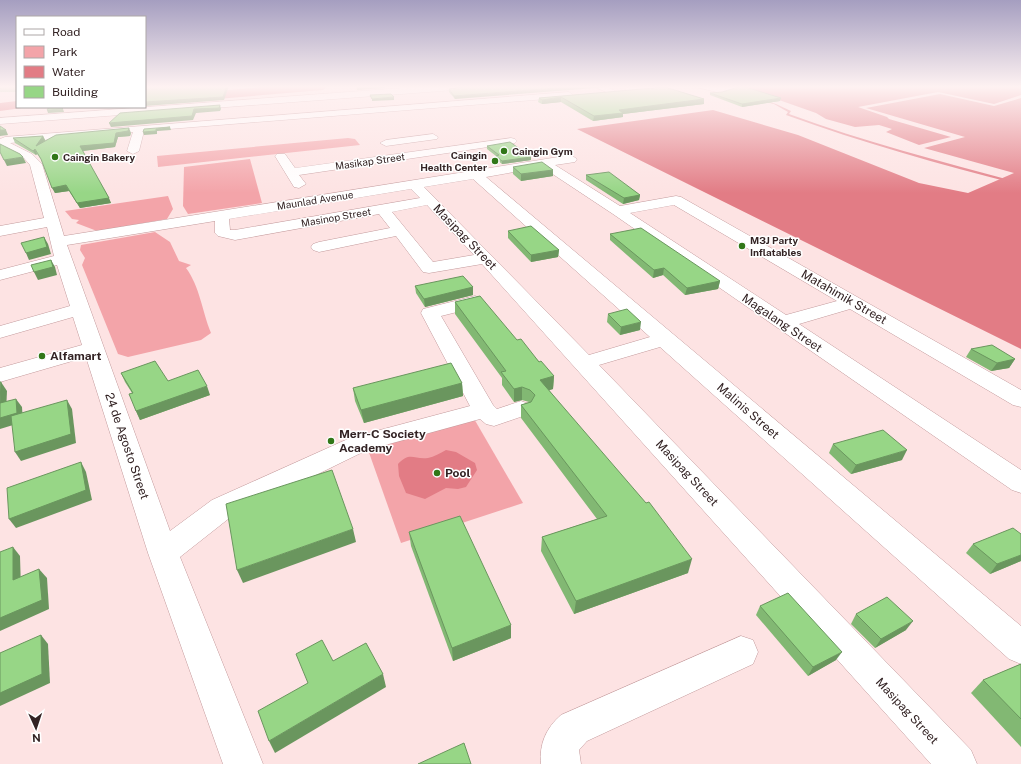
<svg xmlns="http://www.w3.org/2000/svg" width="1021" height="764" viewBox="0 0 1021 764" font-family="'Public Sans',sans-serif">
  <rect width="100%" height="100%" fill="#fde3e3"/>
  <g fill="#f3a4a9">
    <polygon points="348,138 355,139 360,145 158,167 157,156"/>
    <polygon points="250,159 262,203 188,214 183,206 184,167"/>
    <polygon points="168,196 173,209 167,219 97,231 76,223 79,220 72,219 65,211"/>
    <path d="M155,232L170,242L179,261L191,265L186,268C200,287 202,311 211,333L201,340L128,357L118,354L82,265L85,258L80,250L81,245Z"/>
    <polygon points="473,417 523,503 401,543 367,447"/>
  </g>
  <g fill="#e27c85">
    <polygon points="743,86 1021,86 1021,95 994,104 938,92 858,107 887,117 889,119 951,137 919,145 886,132 892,129 879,125 855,127 826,119 816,113 742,87"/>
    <polygon points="940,94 994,106 1021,98 1021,349 577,129 713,110 798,135 919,183 968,193 1014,173 924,148 965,137 866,108"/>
    <path d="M446,450L456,452L475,463L477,470L466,487L458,489L446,488L425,499L406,493L399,476L398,464C410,451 414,460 428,458C434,457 440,453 446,450Z"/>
  </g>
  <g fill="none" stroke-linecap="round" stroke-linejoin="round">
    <g fill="#e27c85" fill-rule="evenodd">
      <polygon points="686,86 694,86 709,89 708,90"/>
      <path d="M763,100L776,104L791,111L789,114C865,142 943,162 1021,183V185C942,165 863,143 786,115L788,112L774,104L762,101Z"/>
    </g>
    <g fill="#e27c85" fill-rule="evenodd">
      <polygon points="271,86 329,86 323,90 217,99 145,98 145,90 217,91"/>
      <polygon points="17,101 17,107 22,108 0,111 0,103"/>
    </g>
    <defs>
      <g id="minor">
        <polygon points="429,86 472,86 468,89 0,124 0,118"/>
        <polygon points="593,86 606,86 617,92 613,95"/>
        <polygon points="639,86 671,86 667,89 629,93 625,90 626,88"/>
        <polygon points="692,86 746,86 721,93"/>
        <path d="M569,92L573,95L572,97L144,131L139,151L133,154L127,151L133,132L10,143L32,154L42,164L64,236L571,155L577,159L575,162L555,165L620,206L676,196L681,197L1021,390V407L1013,405L850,309L799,324L1021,470V493L1012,490L613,214L542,167L486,177L1021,626V664L1009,659L660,347L599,365L971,750L977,764H931L482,264L429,273L423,272L396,236L319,252L313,250L311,247L313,244L319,242L390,228L379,214L235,240L218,236L215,233V221L67,245L170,531L212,500L350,438L470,406L421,313L423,309L475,296L481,298L484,302L481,306L441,316L493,405L497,409L521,401L529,404L533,409L529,414L494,426L486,424L480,419L367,450L232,516L180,557L263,764H223L148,553L86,357L0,382V368L82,345L73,317L0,338V326L70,306L57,265L0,280V270L54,256L47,227L0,236V226L44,218L30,165L24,158L0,146V139L5,137ZM473,179L650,337L589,355L424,187ZM411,189L420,198L235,230H230L229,219ZM427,205L474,255L433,262L392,212ZM674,205L837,301L786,315L630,213Z"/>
        <polygon points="433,134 438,137 437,139 386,146 380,143 386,140"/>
        <polygon points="511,138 515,139 517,141 515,143 299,175 306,184 299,188 294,187 275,156 277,154 285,154 295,168"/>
        <path d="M741,636L753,640L758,652L753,664L587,741L579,750L581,764H541C539,744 546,728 561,715Z"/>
      </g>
    </defs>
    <use href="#minor" stroke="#c39a9c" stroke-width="1"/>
    <use href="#minor" fill="#fff" fill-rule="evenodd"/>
  </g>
  <g fill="#82b873">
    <rect x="0" y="86" width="17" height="6"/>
    <polygon points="467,86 455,99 449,92 449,89"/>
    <polygon points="665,87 704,99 704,104 623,114 623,117 593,121 561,102 542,104 538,102 539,98"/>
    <polygon points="710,93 780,101 742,107 710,95"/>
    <polygon points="131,133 130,136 118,137 115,147 83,151 111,203 80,208 69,191 55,193 43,162 37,154 36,155 15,143 13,138 43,136 45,140 45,141"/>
    <polygon points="487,146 531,157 531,160 502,164 496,159 496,156 487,149"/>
    <polygon points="513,167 553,170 553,176 521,181 513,174"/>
    <polygon points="586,175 640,195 639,200 623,204 586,180"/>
    <polygon points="508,231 559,250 558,257 531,262 508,238"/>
    <polygon points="610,234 720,281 718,289 685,295 663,275 653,278 610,240"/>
    <polygon points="415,286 473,287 473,295 425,307 416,293"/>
    <polygon points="455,302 517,340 554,376 553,389 549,390 688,573 574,614 541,551 542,537 597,519 521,418 521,405 529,402 522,400 514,402 502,385 502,378 455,314"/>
    <polygon points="608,314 640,330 620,335 607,322"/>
    <polygon points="971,349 1015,359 1009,368 991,371 966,357"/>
    <polygon points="121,373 168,381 210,395 140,420 136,411 132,393 125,382"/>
    <polygon points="462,383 463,396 364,423 355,401 353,388"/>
    <polygon points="833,444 902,460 851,474 829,453"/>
    <polygon points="409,532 511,625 511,638 453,661 411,546"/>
    <polygon points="1021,534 1021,561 990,574 966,553 973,544"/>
    <polygon points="760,606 836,660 808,676 756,615"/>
    <polygon points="856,614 906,630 875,648 851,624"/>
    <polygon points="1021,664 1021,747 971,693 983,680"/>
  </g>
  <g fill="#6a965e">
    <polygon points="227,86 229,86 224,100 145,106 145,102"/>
    <polygon points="356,86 384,86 385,88 357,90"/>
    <polygon points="582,86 621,86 455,99 454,96"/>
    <polygon points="394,97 394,100 372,101 372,99"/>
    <polygon points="561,97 561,102 542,104 542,100"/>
    <polygon points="781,98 780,101 742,107 742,104"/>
    <polygon points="704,99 704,104 623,114 623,117 593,121 594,116 619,110"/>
    <polygon points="220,105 221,109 220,111 196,113 193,120 111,127 109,123"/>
    <polygon points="63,109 64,112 48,113 47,110"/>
    <polygon points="170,127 171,130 157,131 157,134 144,135 143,132 156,129"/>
    <polygon points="129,128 131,133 130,136 118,137 115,147 82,151 80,146"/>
    <polygon points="0,130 6,130 8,135 0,136"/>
    <polygon points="43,136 45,140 39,151 36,146"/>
    <polygon points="35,149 37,154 36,155 33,151"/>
    <polygon points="23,157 26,163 7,166 4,160"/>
    <polygon points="531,157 531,160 502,164 502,161"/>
    <polygon points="553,170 553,176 521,181 521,174"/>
    <polygon points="66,185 69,191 55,193 52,188"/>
    <polygon points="640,195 639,200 623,204 624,198"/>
    <polygon points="109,198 111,203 80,208 77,203"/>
    <polygon points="44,237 48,244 51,254 29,260 26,253"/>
    <polygon points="559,250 558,257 531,262 531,255"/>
    <polygon points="51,260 55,267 57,275 38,280 34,272"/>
    <polygon points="664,268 663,275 653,278 654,270"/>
    <polygon points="720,281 718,289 685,295 687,288"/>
    <polygon points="473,287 473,295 425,307 424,299"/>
    <polygon points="641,322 640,330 620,335 621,327"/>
    <polygon points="1015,359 1009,368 991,371 997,363"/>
    <polygon points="554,376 553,389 540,393 540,380"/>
    <polygon points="1,382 7,391 6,412 0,403"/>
    <polygon points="462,383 463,396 364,423 361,410"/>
    <polygon points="207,386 210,395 140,420 136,411"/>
    <polygon points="522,387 522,400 514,402 514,389"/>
    <polygon points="16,399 22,407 23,422 0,429 0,418"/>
    <polygon points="67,400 72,409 76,443 21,461 15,452"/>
    <polygon points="907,450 902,460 851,474 856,465"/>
    <polygon points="81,462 86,472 92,500 16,528 9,519"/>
    <polygon points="353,529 356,542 243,583 237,570"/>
    <polygon points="13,547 20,556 21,589 13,580"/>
    <polygon points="1021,555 1021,561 990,574 997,564"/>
    <polygon points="692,559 688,573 574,614 576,601"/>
    <polygon points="39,569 47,578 49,609 0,631 0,618"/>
    <polygon points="913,621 906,630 875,648 881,639"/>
    <polygon points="511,625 511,638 453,661 452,648"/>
    <polygon points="41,635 48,644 50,683 0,706 0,693"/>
    <polygon points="842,652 836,660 808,676 813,667"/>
    <polygon points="383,674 386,687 275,753 269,741"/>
  </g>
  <g fill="#97d686" stroke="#6a965e">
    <polygon points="0,86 17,86 17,87 0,88"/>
    <polygon points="145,86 227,86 223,97 145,102 145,91 147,89 145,89"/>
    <polygon points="467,86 582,86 454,96 449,89"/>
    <polygon points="742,86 781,98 742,104 710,93 722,92"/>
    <polygon points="665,87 704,99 619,110 623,113 594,116 561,97 542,100 539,98"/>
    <polygon points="391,94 394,97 372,99 370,95"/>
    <polygon points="220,105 219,108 194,109 192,116 109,123 120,113"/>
    <polygon points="49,107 61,107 63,109 47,110"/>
    <polygon points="0,126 6,130 0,130"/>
    <polygon points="170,127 156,129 156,131 143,132 144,129"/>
    <polygon points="129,128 128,131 116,133 114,143 80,146 109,198 77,203 66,185 52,188 41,159 35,149 33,151 13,138 43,136 36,146 56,135"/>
    <polygon points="510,142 531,157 502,161 496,156 499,155 487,146"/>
    <polygon points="0,144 20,154 23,157 4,160 0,152"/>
    <polygon points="542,162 553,170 521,174 513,167"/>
    <polygon points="609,172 640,195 624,198 586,175"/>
    <polygon points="531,226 559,250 531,255 508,231"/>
    <polygon points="641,228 720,281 687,288 664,268 654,270 610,234"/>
    <polygon points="44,237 47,247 26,253 21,243"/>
    <polygon points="51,260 53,267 34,272 31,265"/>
    <polygon points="463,276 473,287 424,299 415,286"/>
    <polygon points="480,296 517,340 521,339 539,362 541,361 554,376 540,380 646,503 649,502 692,559 576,601 542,537 607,516 521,405 531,402 535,395 530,390 522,387 514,389 501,372 506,371 455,302"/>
    <polygon points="627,309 641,322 621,327 608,314"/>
    <polygon points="992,345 1015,359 997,363 971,349"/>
    <polygon points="155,361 168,381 198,370 207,386 136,411 129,394 133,393 121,373"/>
    <polygon points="451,363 462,383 361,410 353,388"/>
    <polygon points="0,382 1,382 0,403 16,399 17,413 0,418"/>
    <polygon points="67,400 71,434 15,452 11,416"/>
    <polygon points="883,430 907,450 856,465 833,444"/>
    <polygon points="81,462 86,490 9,519 7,488"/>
    <polygon points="332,470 353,529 237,570 226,504"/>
    <polygon points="460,516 511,625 452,648 409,532"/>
    <polygon points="1013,528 1021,534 1021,555 997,564 973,544"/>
    <polygon points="13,547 13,580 39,569 42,600 0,618 0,552"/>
    <polygon points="788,593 842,652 813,667 760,606"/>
    <polygon points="887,597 913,621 881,639 856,614"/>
    <polygon points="41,635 42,674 0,693 0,653"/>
    <polygon points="322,640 333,661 366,643 383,674 269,741 258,711 308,683 296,654"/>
    <polygon points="1021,664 1021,719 983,680"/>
    <polygon points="464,743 471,764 418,764"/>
  </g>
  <linearGradient id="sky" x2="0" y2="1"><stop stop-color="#a59ec0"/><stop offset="0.45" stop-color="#fef2f2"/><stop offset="1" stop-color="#fef2f2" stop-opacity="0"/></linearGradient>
  <rect width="1021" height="193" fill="url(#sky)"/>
  <g fill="#317718" stroke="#fff" stroke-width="1.5">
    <circle cx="504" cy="151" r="4"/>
    <circle cx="55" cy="157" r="4"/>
    <circle cx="495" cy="161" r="4"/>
    <circle cx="742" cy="246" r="4"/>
    <circle cx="42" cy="356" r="4"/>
    <circle cx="331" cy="441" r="4"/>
    <circle cx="437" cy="473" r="4"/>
  </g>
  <g text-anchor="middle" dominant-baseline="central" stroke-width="3" stroke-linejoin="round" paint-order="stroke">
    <g font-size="10" font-weight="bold" fill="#332324" stroke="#fff" text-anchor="start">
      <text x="512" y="151">Caingin Gym</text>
      <text x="487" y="155" text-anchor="end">Caingin<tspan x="487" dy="12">Health Center</tspan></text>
      <text x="63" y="157">Caingin Bakery</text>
      <text x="750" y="240">M3J Party<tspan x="750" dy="12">Inflatables</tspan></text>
    </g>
    <g font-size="10" fill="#332324" stroke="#fff">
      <text transform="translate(370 161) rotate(-8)">Masikap Street</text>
      <text transform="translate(315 200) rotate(-9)">Maunlad Avenue</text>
      <text transform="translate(336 217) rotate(-10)">Masinop Street</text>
    </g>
    <g font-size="12" fill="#332324" stroke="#fff">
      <text transform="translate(465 237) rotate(46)">Masipag Street</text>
      <text transform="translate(844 297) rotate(30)">Matahimik Street</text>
      <text transform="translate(782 323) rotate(34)">Magalang Street</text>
      <text transform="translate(748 411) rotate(41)">Malinis Street</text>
      <text transform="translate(127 446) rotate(71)">24 de Agosto Street</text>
      <text transform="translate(687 473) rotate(47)">Masipag Street</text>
      <text transform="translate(907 711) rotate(47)">Masipag Street</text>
    </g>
    <g font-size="12" font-weight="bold" fill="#332324" stroke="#fff" text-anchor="start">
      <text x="50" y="356">Alfamart</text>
      <text x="339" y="434">Merr-C Society<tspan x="339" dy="14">Academy</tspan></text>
      <text x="445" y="473">Pool</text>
    </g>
  </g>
  <rect x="16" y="16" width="130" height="92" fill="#ffffff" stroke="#ada7a7"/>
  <rect x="24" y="29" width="20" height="6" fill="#ffffff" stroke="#ada7a7"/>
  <text x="52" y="36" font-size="12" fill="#332324">Road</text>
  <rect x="24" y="46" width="20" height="12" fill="#f3a4a9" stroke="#ada7a7"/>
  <text x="52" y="56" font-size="12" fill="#332324">Park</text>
  <rect x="24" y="66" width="20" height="12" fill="#e27c85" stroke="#ada7a7"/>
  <text x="52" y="76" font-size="12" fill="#332324">Water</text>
  <rect x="24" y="86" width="20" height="12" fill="#97d686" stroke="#ada7a7"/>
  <text x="52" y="96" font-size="12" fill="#332324">Building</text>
  <g transform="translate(36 728) rotate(177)" stroke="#ffffff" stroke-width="3" paint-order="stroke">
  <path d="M0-3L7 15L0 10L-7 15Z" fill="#332324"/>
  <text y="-6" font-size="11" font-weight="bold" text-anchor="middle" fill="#332324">N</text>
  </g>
</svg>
